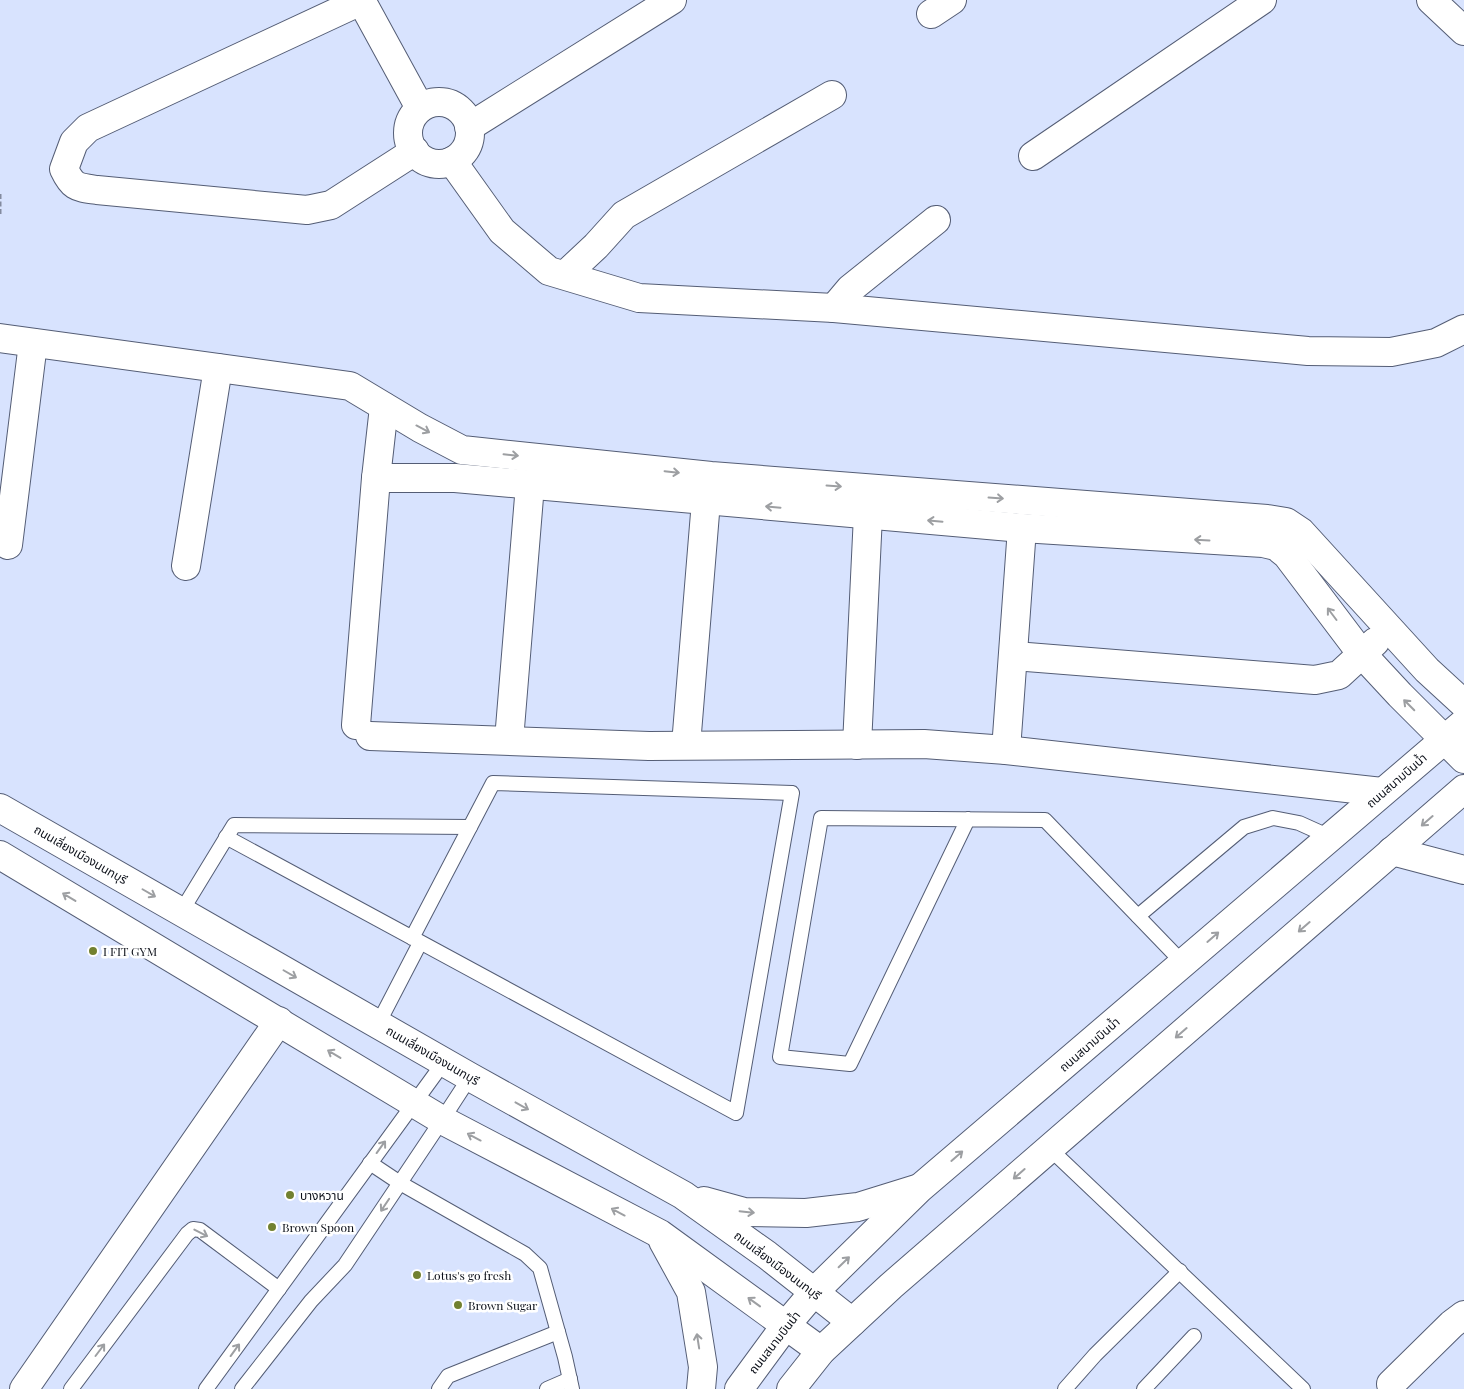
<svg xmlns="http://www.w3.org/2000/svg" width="1464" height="1389" viewBox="0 0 1464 1389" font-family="'Playfair Display','Noto Sans Thai',serif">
  <rect width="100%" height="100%" fill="#d8e3fe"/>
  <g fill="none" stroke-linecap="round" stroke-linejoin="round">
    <defs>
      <g id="lane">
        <polyline points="968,819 850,1064 780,1057 821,818 1045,820 1183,963"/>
        <polyline points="226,837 736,1113 792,793 493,783 412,938"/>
        <polyline points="181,912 234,825 470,827"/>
        <polyline points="1138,916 1244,827 1273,818 1299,823 1330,837"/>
        <polyline points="378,1024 420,943"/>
        <polyline points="1049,1148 1303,1389"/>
        <polyline points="370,1163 400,1183 525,1254 540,1268 565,1357 572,1389"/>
        <polyline points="71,1389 187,1234 193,1229 200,1230 279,1289"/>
        <polyline points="206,1389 444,1062"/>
        <polyline points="242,1389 311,1301 345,1265 442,1120 470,1077"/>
        <polyline points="439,1389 448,1376 558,1332"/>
        <polyline points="547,1389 570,1379"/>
        <polyline points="1065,1389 1095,1355 1180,1271"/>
        <polyline points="1144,1389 1194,1336"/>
      </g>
      <g id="street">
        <polyline points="361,0 420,108"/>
        <path d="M363,0L88,128L74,142L64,169C73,188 77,187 97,190L307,210L331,205L415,151"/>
        <polyline points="1431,0 1464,31"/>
        <polyline points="931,14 952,0"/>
        <circle cx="439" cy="133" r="31"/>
        <polyline points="469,127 672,0"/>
        <polyline points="1033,156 1262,0"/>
        <polyline points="452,161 502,231 549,271 639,298 834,308 1308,351 1391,352 1436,343 1464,329"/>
        <polyline points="565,275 596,246 624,215 832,95"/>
        <polyline points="834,308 850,289 936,220"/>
        <polyline points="0,338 350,386 420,428 462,450 711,476 1267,519 1286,522 1301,532 1427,670 1464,704"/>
        <polyline points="376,478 455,478 1022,528 1263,543 1276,546 1287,555 1361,653 1400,695 1444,739"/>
        <polyline points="8,545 33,343"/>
        <polyline points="186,566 218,368"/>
        <polyline points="1014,656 1315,680 1339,675 1375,642"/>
        <polyline points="356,725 376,478 384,407"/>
        <polyline points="370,736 649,746 924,744 1006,750 1382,792"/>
        <polyline points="509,740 530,485"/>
        <polyline points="686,745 706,501 710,483"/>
        <polyline points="857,745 868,515"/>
        <polyline points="1006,750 1022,528"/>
        <polyline points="1392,851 1464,870"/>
        <polyline points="1391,1384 1452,1324 1464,1315"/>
        <polyline points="24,1389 279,1021"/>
      </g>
      <g id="secondary">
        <polyline points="1444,739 1464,759"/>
        <polyline points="0,808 470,1077 683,1195 767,1255 852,1322"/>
        <polyline points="0,855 442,1120 660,1234 821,1351"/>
        <polyline points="704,1201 744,1212 806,1213 858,1207 916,1189"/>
        <polyline points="663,1241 691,1292 703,1367 701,1389"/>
        <polyline points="739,1389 786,1325 814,1292 920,1188 1464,723"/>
        <polyline points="791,1389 821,1351 891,1286 1464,789"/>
      </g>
    </defs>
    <use href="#lane" stroke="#545d75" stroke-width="16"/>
    <use href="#street" stroke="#545d75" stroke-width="30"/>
    <use href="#secondary" stroke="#545d75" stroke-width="30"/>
    <polyline stroke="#838b9f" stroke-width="3" stroke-dasharray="5 2.5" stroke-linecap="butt" points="0,194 0,215"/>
    <use href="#lane" stroke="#fff" stroke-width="14"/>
    <use href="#street" stroke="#fff" stroke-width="28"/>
    <use href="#secondary" stroke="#fff" stroke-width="28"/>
  </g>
  <defs><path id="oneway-shaft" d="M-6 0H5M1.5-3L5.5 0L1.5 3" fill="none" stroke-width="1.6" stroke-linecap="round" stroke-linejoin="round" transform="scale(1.25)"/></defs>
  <g stroke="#9d9fa2">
    <use href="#oneway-shaft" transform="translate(423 429) rotate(28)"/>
    <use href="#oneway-shaft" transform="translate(511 455) rotate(6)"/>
    <use href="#oneway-shaft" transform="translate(672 472) rotate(6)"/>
    <use href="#oneway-shaft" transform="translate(834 486) rotate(4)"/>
    <use href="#oneway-shaft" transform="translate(996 498) rotate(4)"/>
    <use href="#oneway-shaft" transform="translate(773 507) rotate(-175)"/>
    <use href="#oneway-shaft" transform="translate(935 521) rotate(-175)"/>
    <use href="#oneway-shaft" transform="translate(1202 540) rotate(-177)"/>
    <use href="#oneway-shaft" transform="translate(1332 614) rotate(-127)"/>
    <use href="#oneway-shaft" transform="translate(1409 705) rotate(-135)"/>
    <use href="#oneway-shaft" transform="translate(1427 821) rotate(139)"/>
    <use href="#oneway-shaft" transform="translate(149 893) rotate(30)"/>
    <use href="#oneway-shaft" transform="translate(69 897) rotate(-149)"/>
    <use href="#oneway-shaft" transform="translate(1304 927) rotate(139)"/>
    <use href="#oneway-shaft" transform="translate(1213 937) rotate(-41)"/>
    <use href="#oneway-shaft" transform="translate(290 974) rotate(30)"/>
    <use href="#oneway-shaft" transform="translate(1181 1033) rotate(139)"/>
    <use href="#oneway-shaft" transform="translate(334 1054) rotate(-149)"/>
    <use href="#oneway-shaft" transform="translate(522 1106) rotate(29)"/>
    <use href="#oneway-shaft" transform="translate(474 1137) rotate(-152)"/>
    <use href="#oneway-shaft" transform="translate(381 1147) rotate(-54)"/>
    <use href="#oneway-shaft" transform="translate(957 1156) rotate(-41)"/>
    <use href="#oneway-shaft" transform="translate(1019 1174) rotate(139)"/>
    <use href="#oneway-shaft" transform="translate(385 1205) rotate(124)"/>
    <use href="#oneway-shaft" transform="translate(618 1212) rotate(-152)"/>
    <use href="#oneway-shaft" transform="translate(747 1212) rotate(6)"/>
    <use href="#oneway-shaft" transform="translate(201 1233) rotate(27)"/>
    <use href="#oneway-shaft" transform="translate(844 1262) rotate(-44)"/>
    <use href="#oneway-shaft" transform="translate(754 1302) rotate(-144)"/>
    <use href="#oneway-shaft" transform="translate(698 1341) rotate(-99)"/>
    <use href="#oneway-shaft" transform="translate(100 1350) rotate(-53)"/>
    <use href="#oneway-shaft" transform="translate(235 1350) rotate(-54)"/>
  </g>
  <g fill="#728130" stroke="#fff" stroke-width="2">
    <circle cx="93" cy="951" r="5"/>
    <circle cx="290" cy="1195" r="5"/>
    <circle cx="272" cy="1227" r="5"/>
    <circle cx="417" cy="1275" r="5"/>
    <circle cx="458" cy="1305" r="5"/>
  </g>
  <g text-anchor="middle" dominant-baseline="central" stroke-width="5" stroke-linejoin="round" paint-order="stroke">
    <g font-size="12" fill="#0a0e17" stroke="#fff">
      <text transform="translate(1396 780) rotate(-41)">ถนนสนามบินน้ำ</text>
      <text transform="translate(81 854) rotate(30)">ถนนเลี่ยงเมืองนนทบุรี</text>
      <text transform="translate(1089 1044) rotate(-41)">ถนนสนามบินน้ำ</text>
      <text transform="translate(433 1055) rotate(30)">ถนนเลี่ยงเมืองนนทบุรี</text>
      <text transform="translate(778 1265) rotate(37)">ถนนเลี่ยงเมืองนนทบุรี</text>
      <text transform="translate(774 1342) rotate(-52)">ถนนสนามบินน้ำ</text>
    </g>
    <g font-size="12" fill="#0a0e17" stroke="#fff" text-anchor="start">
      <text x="103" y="951">I FIT GYM</text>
      <text x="300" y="1195">บางหวาน</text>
      <text x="282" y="1227">Brown Spoon</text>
      <text x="427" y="1275">Lotus's go fresh</text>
      <text x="468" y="1305">Brown Sugar</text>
    </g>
  </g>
</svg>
